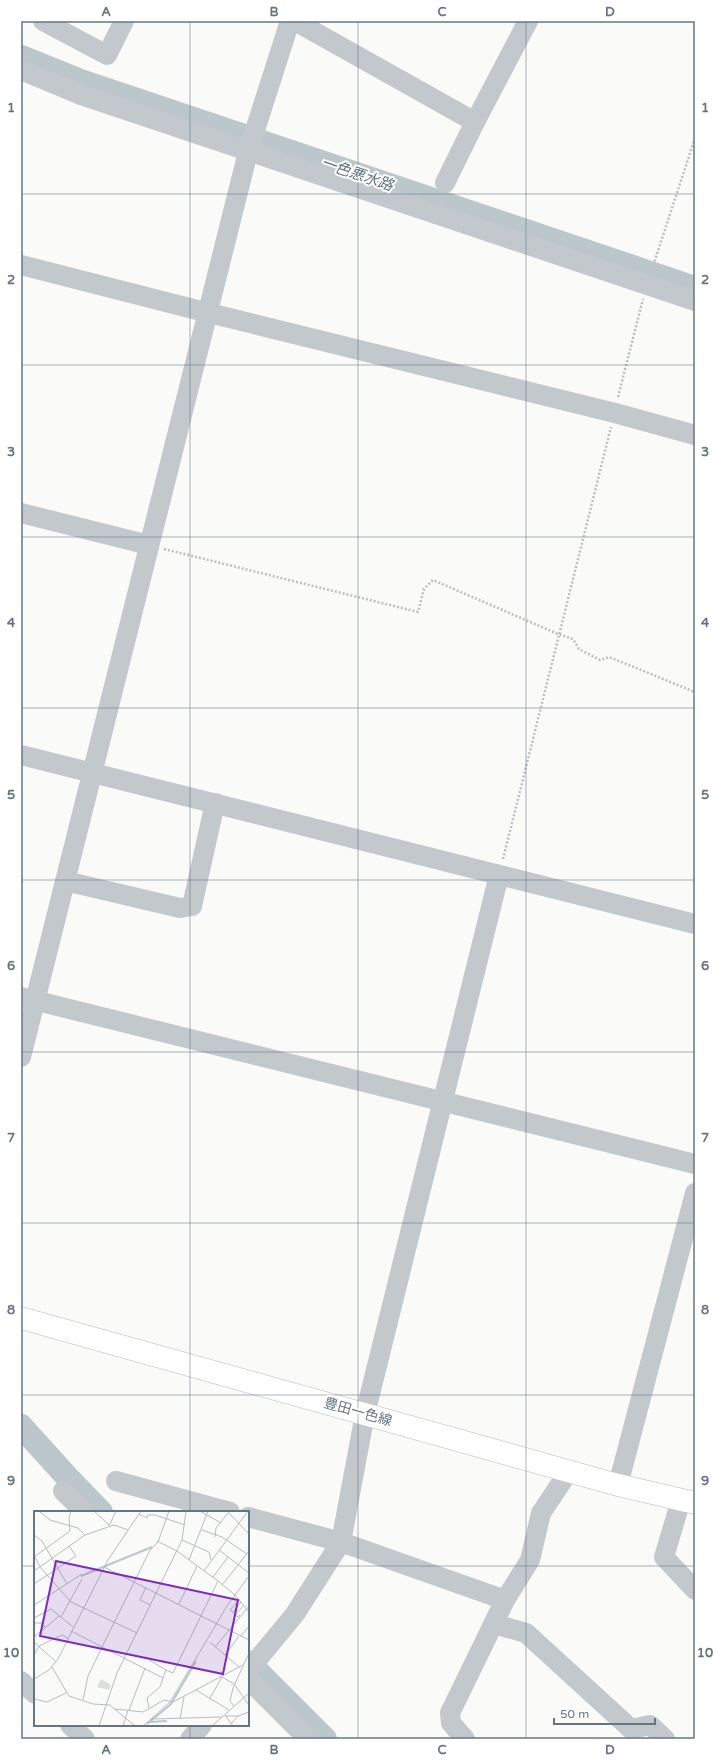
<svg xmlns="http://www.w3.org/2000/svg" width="716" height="1760" viewBox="0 0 716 1760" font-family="'Varela Round','Noto Sans JP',sans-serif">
  <rect width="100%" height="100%" fill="#fafaf8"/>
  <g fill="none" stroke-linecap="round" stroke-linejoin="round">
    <g stroke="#bbc7cb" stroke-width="24">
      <polyline points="21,57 78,80 695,288"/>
      <polyline points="21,1426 68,1478 101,1512"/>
      <polyline points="248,1662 325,1739"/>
    </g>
    <defs>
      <polyline id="major" points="21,1318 618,1485 695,1503"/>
    </defs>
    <use href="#major" stroke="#b5babe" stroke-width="23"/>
    <g stroke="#bbbfc2" stroke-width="2.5" stroke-dasharray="2 2" stroke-linecap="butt">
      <polyline points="652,269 695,138"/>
      <polyline points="618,397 643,299"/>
      <polyline points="164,549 418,612 424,589 433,580 558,634 573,639 579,649 600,660 609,657 695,692"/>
      <polyline points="503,859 611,427"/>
    </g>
    <g stroke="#c3c8cc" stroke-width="20">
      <polyline points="43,21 107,55 124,21"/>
      <polyline points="295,21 475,122"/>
      <polyline points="21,70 81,95 695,301"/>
      <polyline points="445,183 475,122 528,21"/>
      <polyline points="21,265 209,313 615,413 695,435"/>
      <polyline points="21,513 149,545"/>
      <polyline points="21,755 695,924"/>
      <polyline points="65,881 180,908 192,906 215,803"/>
      <polyline points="21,997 695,1164"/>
      <polyline points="21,1057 248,152 290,21"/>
      <polyline points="116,1481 230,1512"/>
      <polyline points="618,1485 695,1193"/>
      <polyline points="63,1491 84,1512"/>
      <polyline points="681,1500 664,1557 695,1590"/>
      <polyline points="248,1517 341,1542 505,1600"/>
      <polyline points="494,1624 526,1633 631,1729 650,1725 665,1739"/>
      <polyline points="248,1671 295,1614 341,1542 365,1414 499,875"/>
      <polyline points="248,1679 308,1739"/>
      <polyline points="21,1681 35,1694"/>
      <polyline points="70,1725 85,1739"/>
      <polyline points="190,1739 202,1725"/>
      <polyline points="465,1739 451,1723 450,1713 505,1600 530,1560 541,1513 569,1471"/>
    </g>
    <use href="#major" stroke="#fff" stroke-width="22"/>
  </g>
  <path fill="none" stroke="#657683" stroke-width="1" stroke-opacity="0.55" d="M190,21V1512M358,21V1739M526,21V1739M21,194H695M21,365H695M21,537H695M21,708H695M21,880H695M21,1052H695M21,1223H695M21,1395H695M21,1566H35M248,1566H695M190,1725V1739"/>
  <g text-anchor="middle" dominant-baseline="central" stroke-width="4" stroke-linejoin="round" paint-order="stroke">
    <g font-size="14" fill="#657683" stroke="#fff">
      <text transform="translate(358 1412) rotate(16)">豊田一色線</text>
    </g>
    <g font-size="15" font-style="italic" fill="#60757c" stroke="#fff">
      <text transform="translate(357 174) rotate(19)">一色悪水路</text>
    </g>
  </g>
  <g transform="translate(34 1511)">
    <rect width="215" height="215" fill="#fafaf8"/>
    <path d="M67,168L77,174L75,179L63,176Z" fill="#dadfd7"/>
    <path fill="none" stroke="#bbc7cb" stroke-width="2" d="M47,65L118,36M115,211L133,210M113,213L137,193L162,150"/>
    <path fill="none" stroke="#b5bdc2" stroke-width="1" d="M5,0L16,9L44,17L51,24M60,0L75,14M166,0L187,12M193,0L215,23M105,3L113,7L114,4H121L151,14M75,15L82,0M168,19L188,26L213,43M0,24L8,30L33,73M181,26L182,17L194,2M148,29L175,41L177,49M123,30L143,40L184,70L201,84L215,101M124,31L135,0M185,39L215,62M0,44L6,56L37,91L103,122M0,46L36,20L35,7L37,0M155,49L174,0M70,56L215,129M0,60L51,24L80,14L94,19M170,60L214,0M179,66L194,46M0,73L42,45L35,35M188,74L215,40M112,76L106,89L116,94M205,89L196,99L204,106L206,104M145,93L163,55M0,94L48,63M199,101L207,91M202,103L210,94M27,106L48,68M0,107L17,98L39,116M0,112H7L11,116M37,120L129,167L126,176L113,187L115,197M207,125L215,115M0,126L25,105M0,131L22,151M176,131L205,156M181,136L215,95M0,144L5,135L28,124L34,127M191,144L205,125M115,149L132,159M18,156L35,185L59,193L76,194L101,215M188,166L200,173L215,194M129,167L132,159L139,162L184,70M0,168L15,159L24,148L74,49L107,0M162,179L195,199M176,187L188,166M0,188L13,191L32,182M49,189L54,165L68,136L116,39L124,31M200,195L196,190L199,177L215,142M81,198L109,201L130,189L139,191L209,154M95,199L111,157M191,204L199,215M191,205H204M118,208L188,206M146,208L150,186M197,213L204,205L215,201M65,215L83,162L148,29L152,0M89,215L94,199M109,215L136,191L193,95L215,65M178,215L215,182"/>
    <path fill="#7b2cbf" fill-opacity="0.15" stroke="#7b2cbf" stroke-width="2" d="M22,50L204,89L189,163L6,125Z"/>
    <rect width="215" height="215" fill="none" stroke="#657683" stroke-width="2"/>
  </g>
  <rect width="716" height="1760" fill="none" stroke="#ffffff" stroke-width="44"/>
  <path d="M554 1718v6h101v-6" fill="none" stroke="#657683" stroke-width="2"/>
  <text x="560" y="1718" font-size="12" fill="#657683" stroke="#ffffff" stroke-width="3" paint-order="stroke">50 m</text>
  <rect x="22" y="22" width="672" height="1716" fill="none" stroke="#657683" stroke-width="1.5"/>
  <g font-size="13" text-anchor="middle" font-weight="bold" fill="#657683">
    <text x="106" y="16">A</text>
    <text x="274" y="16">B</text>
    <text x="442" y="16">C</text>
    <text x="610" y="16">D</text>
    <text x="11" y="112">1</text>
    <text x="705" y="112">1</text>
    <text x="11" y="284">2</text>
    <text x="705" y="284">2</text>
    <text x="11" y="456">3</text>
    <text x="705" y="456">3</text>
    <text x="11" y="627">4</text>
    <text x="705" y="627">4</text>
    <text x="11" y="799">5</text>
    <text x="705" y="799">5</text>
    <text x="11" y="970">6</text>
    <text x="705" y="970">6</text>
    <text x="11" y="1142">7</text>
    <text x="705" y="1142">7</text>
    <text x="11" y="1314">8</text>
    <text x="705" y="1314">8</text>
    <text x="11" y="1485">9</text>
    <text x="705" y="1485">9</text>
    <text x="11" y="1657">10</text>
    <text x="705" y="1657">10</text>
    <text x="106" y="1754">A</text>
    <text x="274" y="1754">B</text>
    <text x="442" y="1754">C</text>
    <text x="610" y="1754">D</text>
  </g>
</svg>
